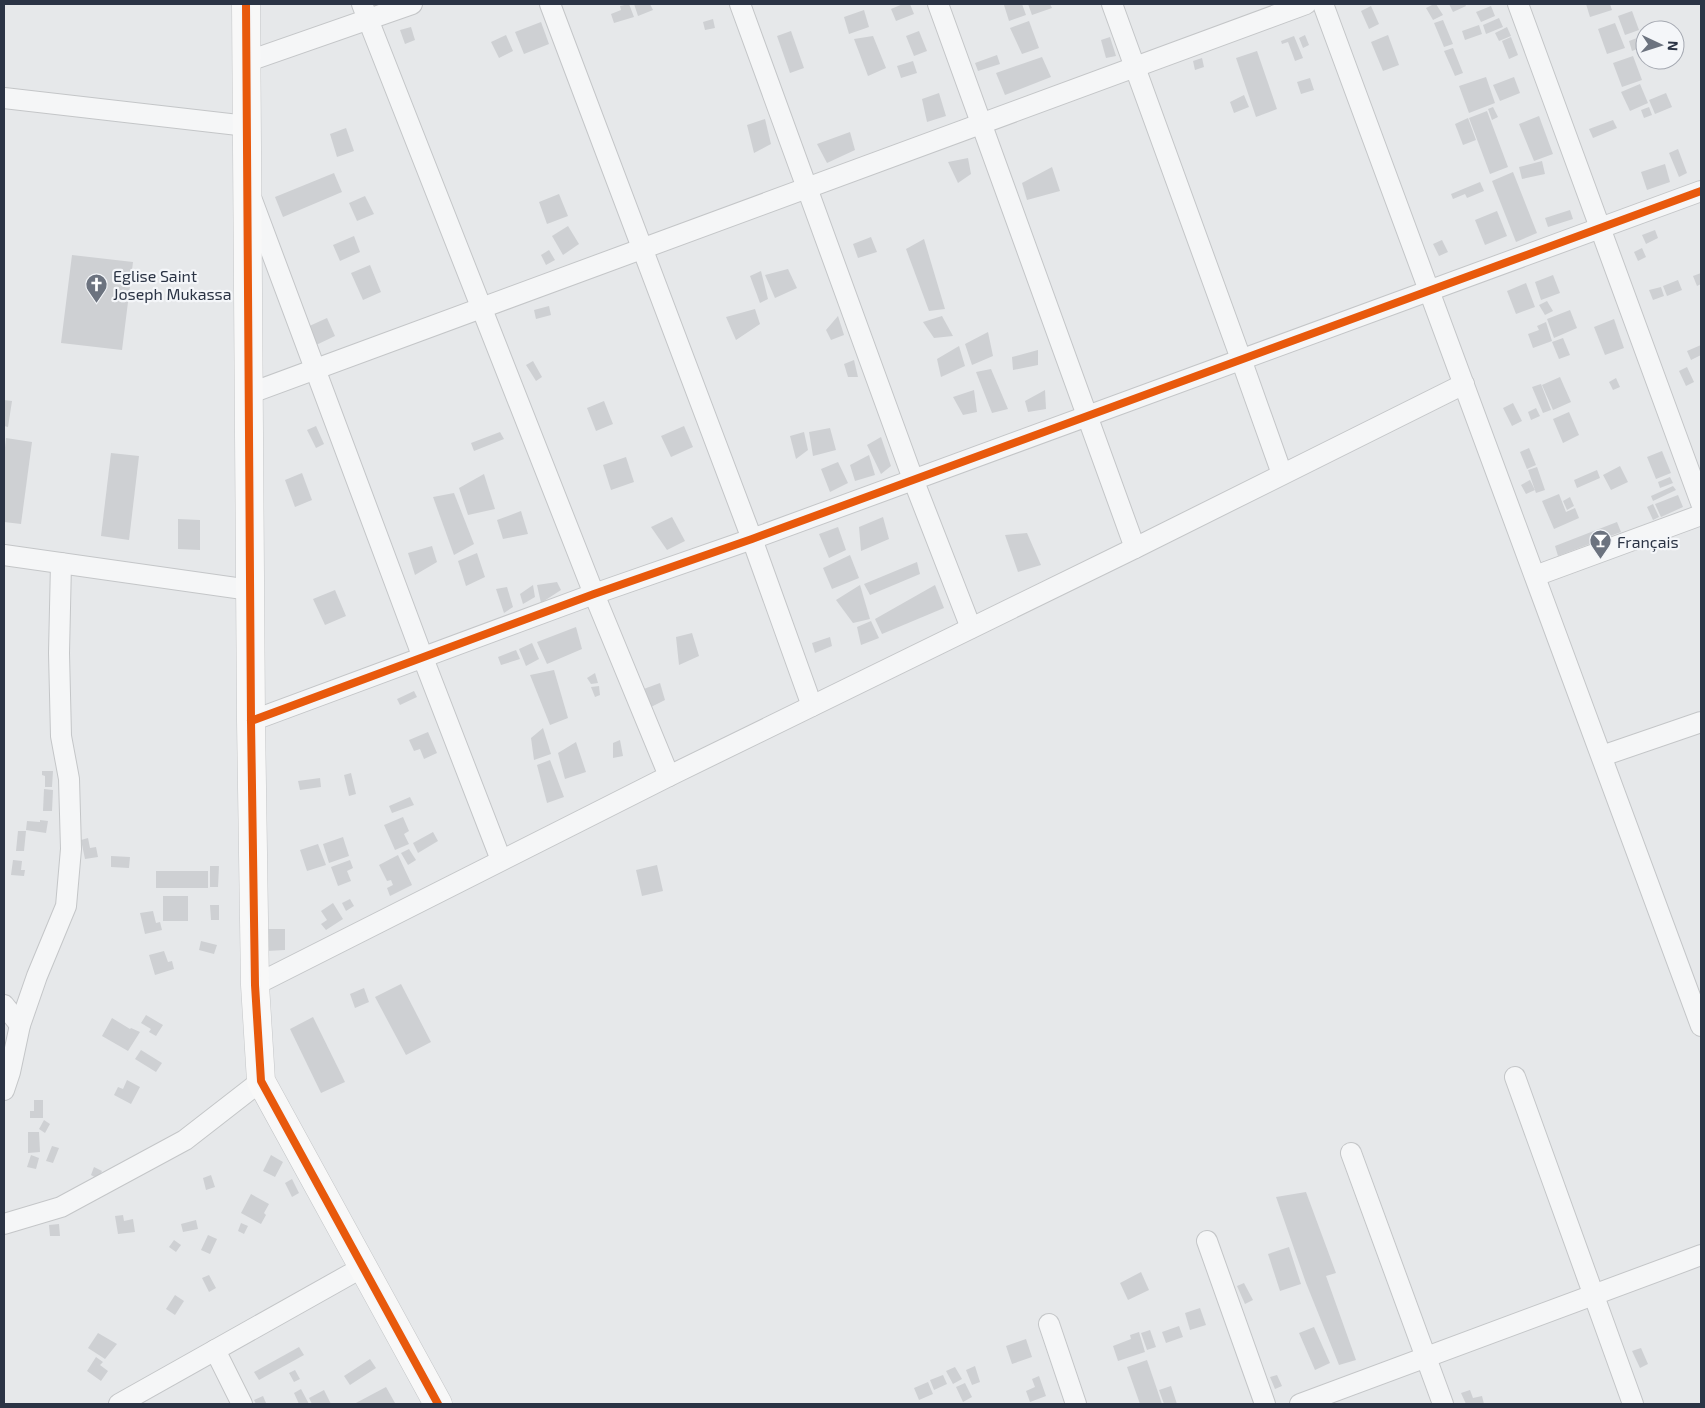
<svg xmlns="http://www.w3.org/2000/svg" width="1705" height="1408" viewBox="0 0 1705 1408" font-family="'Exo 2',sans-serif">
  <rect width="100%" height="100%" fill="#e6e8ea"/>
  <g fill="#ced0d3">
    <polygon points="629,4 634,17 614,23 611,14 621,10 620,6"/>
    <polygon points="634,4 650,4 653,10 638,16"/>
    <polygon points="903,4 910,4 914,14 896,21 891,9"/>
    <polygon points="1006,4 1022,4 1026,15 1009,21 1004,5"/>
    <polygon points="1028,4 1050,4 1052,8 1032,15"/>
    <polygon points="1434,4 1436,4 1443,15 1433,20 1426,8"/>
    <polygon points="1449,4 1465,4 1466,6 1453,12"/>
    <polygon points="1586,4 1610,4 1612,10 1590,17"/>
    <polygon points="1371,6 1379,24 1369,29 1361,11"/>
    <polygon points="1491,6 1495,16 1481,22 1476,12"/>
    <polygon points="864,10 869,27 849,34 844,17"/>
    <polygon points="1632,11 1639,30 1625,35 1618,16"/>
    <polygon points="1499,18 1503,27 1486,34 1483,25"/>
    <polygon points="713,19 715,28 705,30 703,22"/>
    <polygon points="1443,20 1453,44 1444,47 1434,23"/>
    <polygon points="1029,21 1039,48 1022,54 1010,28"/>
    <polygon points="541,22 549,44 524,54 515,32"/>
    <polygon points="1615,23 1625,48 1607,54 1598,29"/>
    <polygon points="1479,25 1482,34 1465,40 1462,31"/>
    <polygon points="411,27 415,40 405,44 400,30"/>
    <polygon points="1507,27 1511,36 1499,41 1495,33"/>
    <polygon points="791,31 804,68 790,73 777,36"/>
    <polygon points="919,31 927,51 914,56 906,36"/>
    <polygon points="506,35 513,51 499,58 491,42"/>
    <polygon points="1305,35 1309,45 1303,48 1299,38"/>
    <polygon points="1388,35 1399,65 1383,71 1371,42"/>
    <polygon points="1645,35 1645,46 1632,51 1629,41"/>
    <polygon points="873,36 886,68 868,76 854,39"/>
    <polygon points="1294,36 1303,58 1295,61 1288,42 1282,44 1281,41"/>
    <polygon points="1110,37 1116,56 1106,58 1101,40"/>
    <polygon points="1511,37 1518,55 1509,59 1502,41"/>
    <polygon points="1453,48 1463,73 1455,76 1444,51"/>
    <polygon points="1257,51 1277,109 1256,117 1236,58"/>
    <polygon points="997,55 1000,64 978,71 975,63"/>
    <polygon points="1633,56 1642,80 1622,87 1613,63"/>
    <polygon points="1042,57 1051,77 1005,95 996,73"/>
    <polygon points="1202,58 1204,67 1195,70 1193,61"/>
    <polygon points="913,61 917,73 901,78 897,66"/>
    <polygon points="1486,77 1495,103 1469,113 1459,86"/>
    <polygon points="1514,77 1520,93 1500,101 1493,85"/>
    <polygon points="1310,78 1314,90 1301,94 1297,82"/>
    <polygon points="1640,84 1648,103 1630,111 1621,92"/>
    <polygon points="939,93 946,116 927,122 922,99"/>
    <polygon points="1666,93 1672,107 1655,114 1649,100"/>
    <polygon points="1244,95 1249,107 1234,113 1230,102"/>
    <polygon points="1493,107 1498,117 1492,120 1488,109"/>
    <polygon points="1649,107 1652,115 1644,118 1641,110"/>
    <polygon points="1487,111 1508,167 1490,174 1469,118"/>
    <polygon points="1539,116 1553,154 1534,161 1519,124"/>
    <polygon points="1468,118 1476,140 1463,145 1455,124"/>
    <polygon points="765,119 771,144 754,153 747,125"/>
    <polygon points="1613,120 1617,128 1593,138 1589,129"/>
    <polygon points="346,128 354,151 337,157 330,134"/>
    <polygon points="850,132 855,150 827,163 817,144"/>
    <polygon points="1678,149 1687,173 1679,177 1669,153"/>
    <polygon points="968,158 971,174 958,183 948,162"/>
    <polygon points="1542,161 1545,174 1522,179 1519,167"/>
    <polygon points="1665,164 1670,182 1647,190 1641,172"/>
    <polygon points="1052,167 1060,191 1027,200 1022,183"/>
    <polygon points="1513,172 1537,233 1516,242 1492,181"/>
    <polygon points="334,173 342,192 283,217 275,197"/>
    <polygon points="1480,182 1484,191 1467,198 1465,194 1453,199 1451,194"/>
    <polygon points="559,194 568,216 547,224 539,202"/>
    <polygon points="365,196 374,214 357,221 349,203"/>
    <polygon points="1570,210 1573,219 1548,227 1545,218"/>
    <polygon points="1497,211 1507,236 1485,245 1475,220"/>
    <polygon points="568,226 579,244 563,255 552,236"/>
    <polygon points="1655,230 1658,238 1646,244 1642,235"/>
    <polygon points="354,236 360,252 340,261 333,245"/>
    <polygon points="871,237 877,252 858,258 853,244"/>
    <polygon points="924,239 945,309 929,311 906,249"/>
    <polygon points="1442,240 1448,252 1439,256 1433,244"/>
    <polygon points="1642,248 1646,257 1638,261 1634,252"/>
    <polygon points="549,250 555,260 546,265 541,255"/>
    <polygon points="72,255 133,262 122,350 61,343"/>
    <polygon points="370,265 381,292 363,300 351,273"/>
    <polygon points="788,269 797,288 775,298 765,275"/>
    <polygon points="761,271 768,299 760,303 750,276"/>
    <polygon points="1701,273 1701,284 1697,286 1693,276"/>
    <polygon points="1553,275 1560,293 1541,300 1535,282"/>
    <polygon points="1678,280 1682,290 1667,296 1663,286"/>
    <polygon points="1526,283 1535,307 1516,314 1507,291"/>
    <polygon points="1661,287 1664,296 1653,300 1649,290"/>
    <polygon points="1547,301 1553,311 1545,315 1539,305"/>
    <polygon points="549,306 551,315 536,319 534,310"/>
    <polygon points="755,309 760,324 736,340 726,317"/>
    <polygon points="1570,310 1577,328 1554,338 1547,319"/>
    <polygon points="838,316 844,335 831,340 826,330"/>
    <polygon points="942,316 953,336 934,338 923,322"/>
    <polygon points="327,318 335,336 314,346 305,328"/>
    <polygon points="1614,319 1624,348 1605,355 1594,327"/>
    <polygon points="1546,322 1552,341 1533,348 1528,334 1539,330 1537,326"/>
    <polygon points="988,332 993,356 972,365 965,344"/>
    <polygon points="1563,338 1570,355 1559,359 1552,342"/>
    <polygon points="1701,345 1701,355 1691,360 1687,351"/>
    <polygon points="959,346 965,366 941,377 937,359"/>
    <polygon points="1038,350 1038,365 1013,370 1012,357"/>
    <polygon points="854,360 858,377 848,377 844,364"/>
    <polygon points="533,361 542,377 536,381 526,365"/>
    <polygon points="1687,367 1694,382 1686,386 1679,371"/>
    <polygon points="991,369 1008,409 992,413 976,372"/>
    <polygon points="1560,377 1571,402 1553,410 1542,385"/>
    <polygon points="1616,378 1620,387 1613,390 1609,382"/>
    <polygon points="1541,384 1551,410 1543,413 1532,387"/>
    <polygon points="974,390 977,412 963,415 953,397"/>
    <polygon points="1045,390 1046,409 1028,412 1025,401"/>
    <polygon points="4,400 12,401 8,427 4,426"/>
    <polygon points="604,401 613,424 596,431 587,408"/>
    <polygon points="1513,403 1522,421 1512,426 1503,408"/>
    <polygon points="1536,408 1540,416 1531,420 1528,412"/>
    <polygon points="1569,412 1579,435 1563,443 1553,419"/>
    <polygon points="316,426 324,444 316,448 307,430"/>
    <polygon points="684,426 693,447 671,457 661,436"/>
    <polygon points="830,428 836,450 813,456 809,432"/>
    <polygon points="500,432 504,439 474,451 471,443"/>
    <polygon points="804,432 808,450 796,459 790,436"/>
    <polygon points="881,437 891,466 881,474 867,445"/>
    <polygon points="6,438 32,442 21,524 4,522 4,457"/>
    <polygon points="1529,448 1536,465 1527,469 1520,452"/>
    <polygon points="1662,451 1671,473 1656,479 1647,457"/>
    <polygon points="111,453 139,456 129,540 101,536"/>
    <polygon points="869,455 875,475 855,481 850,465"/>
    <polygon points="626,457 634,482 611,490 603,465"/>
    <polygon points="838,462 848,483 830,492 821,469"/>
    <polygon points="1620,466 1628,482 1611,490 1603,475"/>
    <polygon points="1537,467 1545,490 1536,493 1528,470"/>
    <polygon points="1597,470 1600,478 1577,488 1574,480"/>
    <polygon points="302,473 312,500 295,507 285,480"/>
    <polygon points="484,474 495,509 468,515 459,488"/>
    <polygon points="1670,477 1673,483 1660,488 1658,482"/>
    <polygon points="1530,480 1535,490 1526,494 1521,485"/>
    <polygon points="1673,486 1676,490 1653,501 1651,496"/>
    <polygon points="454,493 474,544 454,555 433,497"/>
    <polygon points="1559,494 1566,512 1575,508 1579,518 1554,529 1542,501"/>
    <polygon points="1678,495 1683,507 1661,517 1655,504"/>
    <polygon points="1570,497 1574,506 1567,510 1563,501"/>
    <polygon points="1653,504 1659,517 1653,520 1647,507"/>
    <polygon points="521,511 528,534 503,539 497,520"/>
    <polygon points="672,517 685,541 667,550 651,527"/>
    <polygon points="883,517 889,539 861,551 859,527"/>
    <polygon points="178,519 200,520 200,550 178,549"/>
    <polygon points="1617,522 1621,532 1558,556 1555,546"/>
    <polygon points="838,527 846,550 829,558 819,534"/>
    <polygon points="1027,533 1041,565 1018,572 1005,535"/>
    <polygon points="432,546 437,562 415,575 408,553"/>
    <polygon points="477,553 485,577 466,586 458,561"/>
    <polygon points="850,555 859,578 832,589 823,568"/>
    <polygon points="917,562 920,574 870,595 864,584"/>
    <polygon points="557,582 561,590 541,603 537,585"/>
    <polygon points="533,585 535,597 523,604 520,594"/>
    <polygon points="860,585 870,619 853,623 836,600"/>
    <polygon points="935,585 944,608 882,634 875,619"/>
    <polygon points="507,587 513,607 504,613 496,589"/>
    <polygon points="335,590 346,616 325,625 313,599"/>
    <polygon points="871,621 879,638 861,645 857,627"/>
    <polygon points="576,627 582,649 547,664 537,642"/>
    <polygon points="692,633 699,656 679,665 676,637"/>
    <polygon points="830,637 832,646 815,653 812,643"/>
    <polygon points="532,643 539,659 526,666 519,649"/>
    <polygon points="516,650 520,659 501,665 498,657"/>
    <polygon points="554,670 568,718 550,725 530,675"/>
    <polygon points="595,673 598,683 591,684 587,678"/>
    <polygon points="660,683 665,700 651,707 641,690"/>
    <polygon points="599,686 600,695 595,697 591,687"/>
    <polygon points="414,691 417,697 400,705 397,699"/>
    <polygon points="543,728 551,754 534,760 531,738"/>
    <polygon points="428,732 437,753 424,759 420,749 414,751 409,740"/>
    <polygon points="620,740 623,756 613,758 613,743"/>
    <polygon points="576,742 586,772 565,779 558,753"/>
    <polygon points="550,760 564,797 547,803 537,765"/>
    <polygon points="42,771 53,771 52,787 45,787 45,776 42,775"/>
    <polygon points="351,773 356,794 349,796 344,775"/>
    <polygon points="320,778 321,787 300,790 298,781"/>
    <polygon points="44,789 53,790 52,811 43,811"/>
    <polygon points="410,797 414,805 392,813 389,806"/>
    <polygon points="403,817 409,831 404,834 409,844 395,850 384,825"/>
    <polygon points="40,820 48,821 46,833 26,830 27,821 40,822"/>
    <polygon points="18,831 26,831 24,851 16,851"/>
    <polygon points="433,832 438,841 418,853 413,843"/>
    <polygon points="343,837 349,856 329,863 323,844"/>
    <polygon points="88,838 90,848 96,847 98,857 85,859 81,840"/>
    <polygon points="318,844 326,865 307,871 300,850"/>
    <polygon points="409,849 416,860 408,865 401,853"/>
    <polygon points="398,855 412,885 390,896 387,888 393,885 391,880 387,881 379,865"/>
    <polygon points="111,856 130,857 129,868 111,867"/>
    <polygon points="13,860 22,861 21,870 25,870 24,876 11,875"/>
    <polygon points="350,860 353,868 347,871 351,881 338,886 331,867"/>
    <polygon points="657,865 663,891 642,896 636,870"/>
    <polygon points="210,866 219,866 218,887 210,887"/>
    <rect x="156" y="871" width="52" height="17"/>
    <rect x="163" y="896" width="25" height="25"/>
    <polygon points="350,899 354,906 346,911 342,903"/>
    <polygon points="333,903 343,919 326,930 321,924 327,920 321,911"/>
    <polygon points="210,905 219,905 219,920 211,920"/>
    <polygon points="153,911 156,923 160,922 162,930 145,934 140,913"/>
    <polygon points="267,929 285,929 285,950 267,951"/>
    <polygon points="201,941 217,945 214,954 199,950"/>
    <polygon points="164,951 168,962 172,961 174,969 155,975 149,955"/>
    <polygon points="401,984 431,1042 406,1055 375,997"/>
    <polygon points="364,988 369,1002 355,1008 350,994"/>
    <polygon points="146,1015 163,1025 156,1036 149,1032 151,1029 141,1023"/>
    <polygon points="313,1017 345,1082 321,1093 290,1029"/>
    <polygon points="112,1018 130,1029 131,1028 140,1032 128,1051 102,1036"/>
    <polygon points="141,1050 162,1063 156,1072 135,1059"/>
    <polygon points="127,1080 140,1087 131,1104 114,1095 118,1087 123,1089"/>
    <polygon points="34,1100 43,1100 43,1118 30,1118 30,1111 34,1111"/>
    <polygon points="44,1120 50,1124 45,1133 39,1129"/>
    <polygon points="28,1132 39,1132 40,1152 28,1153"/>
    <polygon points="52,1146 59,1148 53,1163 46,1161"/>
    <polygon points="31,1155 39,1158 36,1169 27,1167"/>
    <polygon points="271,1155 283,1162 275,1177 263,1171"/>
    <polygon points="94,1167 102,1171 98,1179 91,1175"/>
    <polygon points="211,1175 215,1187 206,1190 203,1178"/>
    <polygon points="292,1179 299,1193 292,1197 285,1183"/>
    <polygon points="1306,1192 1336,1273 1326,1276 1356,1360 1339,1365 1306,1283 1276,1197"/>
    <polygon points="251,1194 269,1204 264,1213 266,1215 261,1224 241,1213"/>
    <polygon points="123,1215 124,1221 133,1219 135,1232 118,1234 115,1216"/>
    <polygon points="196,1220 198,1229 183,1232 181,1224"/>
    <polygon points="241,1223 248,1226 244,1234 238,1231"/>
    <polygon points="59,1224 60,1236 50,1236 49,1225"/>
    <polygon points="208,1235 217,1239 210,1254 201,1250"/>
    <polygon points="174,1240 181,1245 176,1252 169,1247"/>
    <polygon points="1289,1247 1301,1284 1280,1291 1268,1254"/>
    <polygon points="1141,1272 1149,1290 1128,1300 1120,1283"/>
    <polygon points="209,1275 216,1288 209,1292 202,1278"/>
    <polygon points="1244,1283 1253,1300 1245,1304 1237,1286"/>
    <polygon points="175,1295 184,1301 175,1315 166,1309"/>
    <polygon points="1200,1308 1206,1325 1190,1330 1185,1313"/>
    <polygon points="1179,1326 1183,1337 1166,1343 1162,1332"/>
    <polygon points="1314,1327 1330,1363 1315,1370 1299,1333"/>
    <polygon points="1150,1330 1156,1347 1147,1350 1141,1333"/>
    <polygon points="1139,1332 1145,1352 1118,1361 1113,1346 1131,1339 1130,1335"/>
    <polygon points="98,1333 117,1344 105,1359 88,1348"/>
    <polygon points="1026,1339 1032,1357 1012,1364 1006,1346"/>
    <polygon points="299,1347 304,1355 259,1380 254,1372"/>
    <polygon points="1641,1348 1648,1364 1640,1368 1632,1351"/>
    <polygon points="96,1357 103,1362 100,1365 108,1371 101,1381 87,1371"/>
    <polygon points="370,1359 376,1368 350,1385 344,1376"/>
    <polygon points="1147,1360 1162,1404 1140,1404 1127,1367"/>
    <polygon points="975,1366 980,1382 972,1385 966,1370"/>
    <polygon points="955,1367 962,1379 953,1384 946,1371"/>
    <polygon points="295,1370 300,1379 294,1382 289,1373"/>
    <polygon points="943,1375 947,1384 934,1390 930,1380"/>
    <polygon points="1277,1375 1282,1386 1275,1389 1270,1377"/>
    <polygon points="1039,1376 1046,1396 1030,1402 1026,1391 1035,1387 1032,1379"/>
    <polygon points="928,1382 933,1394 919,1400 914,1388"/>
    <polygon points="965,1383 972,1397 963,1402 956,1387"/>
    <polygon points="1171,1386 1177,1404 1164,1404 1159,1390"/>
    <polygon points="386,1387 395,1403 393,1404 354,1404"/>
    <polygon points="301,1389 309,1404 299,1404 294,1393"/>
    <polygon points="324,1390 331,1404 312,1404 309,1398"/>
    <polygon points="1470,1390 1473,1398 1482,1396 1484,1404 1466,1404 1461,1393"/>
    <polygon points="263,1396 266,1403 256,1404 254,1400"/>
  </g>
  <g fill="none" stroke-linecap="round" stroke-linejoin="round">
    <defs>
      <g id="street">
        <polyline points="362,4 594,594 669,776"/>
        <polyline points="550,4 752,539 812,706"/>
        <polyline points="740,4 913,479 971,628"/>
        <polyline points="938,4 1135,548"/>
        <polyline points="1112,4 1241,359 1282,474"/>
        <polyline points="1323,4 1701,1026"/>
        <polyline points="1518,4 1701,503"/>
        <polyline points="246,62 412,4"/>
        <polyline points="4,98 247,126"/>
        <polyline points="252,200 423,658 501,860"/>
        <polyline points="248,394 1306,4"/>
        <polyline points="4,555 250,590"/>
        <polyline points="1535,576 1701,515"/>
        <polyline points="251,721 594,594 752,539 1701,191"/>
        <polyline points="1602,756 1701,722"/>
        <polyline points="255,985 669,776 1135,548 1464,384"/>
        <polyline points="4,1005 20,1025"/>
        <polyline points="1515,1077 1633,1404"/>
        <polyline points="4,1090 10,1072 20,1025 37,976 66,906 71,849 69,779 61,736 59,653 61,563"/>
        <polyline points="1351,1153 1443,1404"/>
        <polyline points="4,1224 61,1207 185,1140 261,1081"/>
        <polyline points="1207,1241 1265,1404"/>
        <polyline points="1049,1324 1076,1404"/>
        <polyline points="215,1350 242,1404"/>
        <polyline points="119,1404 363,1267"/>
        <polyline points="1300,1404 1701,1255"/>
      </g>
      <polyline id="secondary" points="246,4 251,721 255,985 261,1081 438,1404"/>
    </defs>
    <use href="#street" stroke="#c4c6c8" stroke-width="22"/>
    <use href="#secondary" stroke="#c4c6c8" stroke-width="29"/>
    <use href="#street" stroke="#f5f6f7" stroke-width="20"/>
    <use href="#secondary" stroke="#f8f8f8" stroke-width="28"/>
    <defs>
      <g id="cycleway">
        <polyline points="246,4 251,721 255,985 261,1081 438,1404"/>
        <polyline points="251,721 594,594 752,539 1701,191"/>
      </g>
    </defs>
    <use href="#cycleway" stroke="#f4f6f9" stroke-width="11"/>
    <use href="#cycleway" stroke="#e8590c" stroke-width="8"/>
  </g>
  <defs>
    <symbol id="church-pin" viewBox="-11 -11 22 30"><path d="M0 17L-7.5 6A9.5 9.5 0 1 1 7.5 6Z" fill="#6c737f" stroke="#f4f6f9"/><path d="M-1.2-6h2.4v3.5h3.3v2.4h-3.3V6h-2.4V-.1h-3.3v-2.4h3.3Z" fill="#fff"/></symbol>
    <symbol id="bar-pin" viewBox="-11 -11 22 30"><path d="M0 17L-7.5 6A9.5 9.5 0 1 1 7.5 6Z" fill="#6c737f" stroke="#f4f6f9"/><path d="M-6-5H6L.8 .8V4.5H3.5V6h-7V4.5H-.8V.8Z" fill="#fff"/></symbol>
  </defs>
  <g fill-rule="evenodd">
    <use href="#church-pin" x="84" y="272" width="25" height="34"/>
    <use href="#bar-pin" x="1588" y="528" width="25" height="34"/>
  </g>
  <g text-anchor="middle" dominant-baseline="central" stroke-width="4.5" stroke-linejoin="round" paint-order="stroke">
    <g font-size="16" fill="#2b3445" stroke="#f4f6f9" text-anchor="start">
      <text x="113" y="275">Eglise Saint<tspan x="113" dy="18">Joseph Mukassa</tspan></text>
      <text x="1617" y="541">Français</text>
    </g>
  </g>
  <rect width="1705" height="1408" fill="none" stroke="#2b3445" stroke-width="10"/>
  <g transform="translate(1660 45) rotate(94)"><circle r="24" fill="#f4f6f9" stroke="#a4a8b1"/>
  <path d="M0-4L9 19L0 12L-9 19Z" fill="#6c737f"/>
  <text y="-8" font-size="14" font-weight="bold" text-anchor="middle" fill="#2b3445">N</text>
  </g>
</svg>
